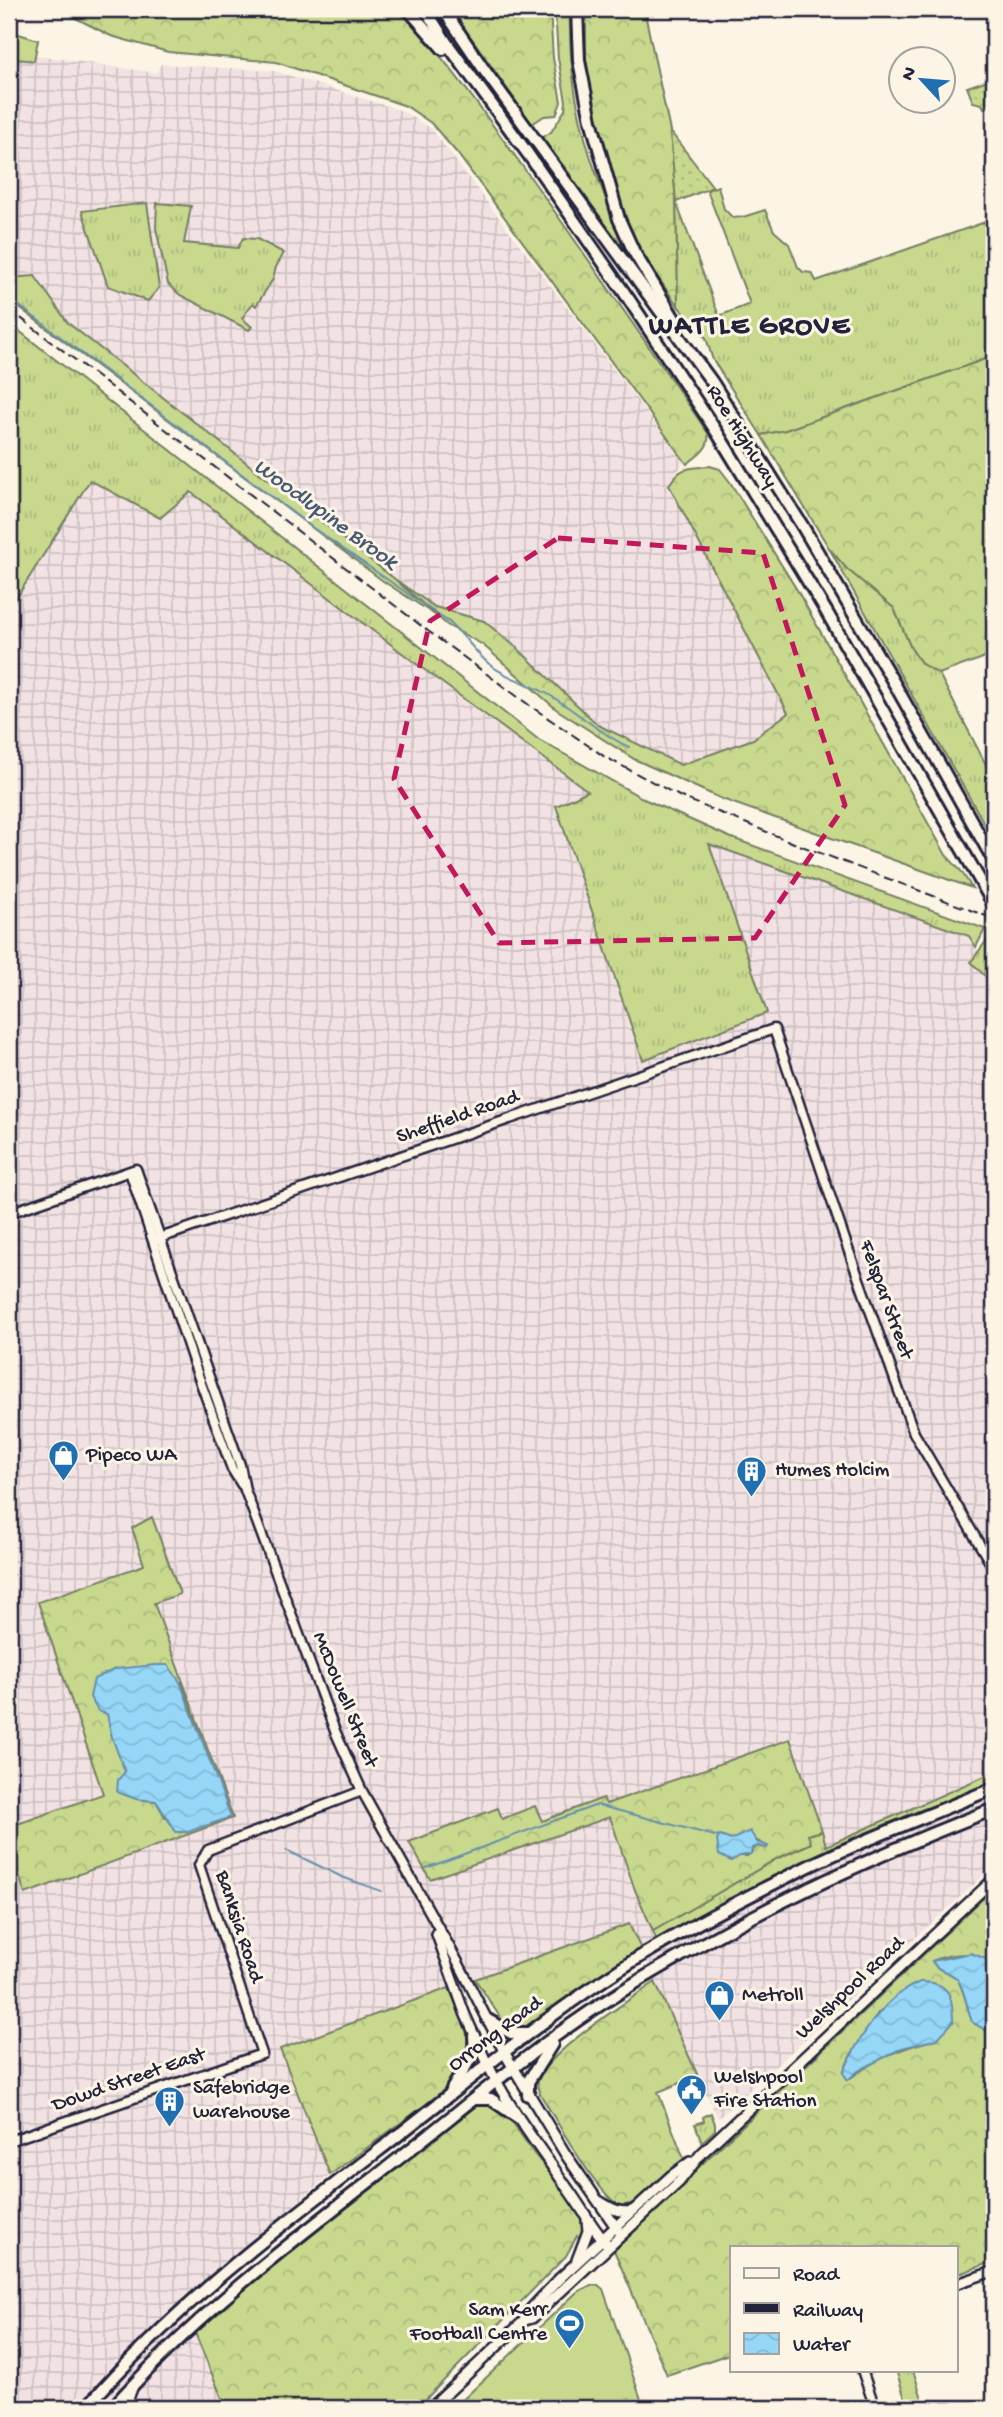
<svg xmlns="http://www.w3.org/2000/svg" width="1003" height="2417" viewBox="0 0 1003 2417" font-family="'Gochi Hand',sans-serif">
  <defs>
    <pattern id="industrial-grid" width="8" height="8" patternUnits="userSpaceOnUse" patternTransform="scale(1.75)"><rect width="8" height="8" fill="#f2e2e3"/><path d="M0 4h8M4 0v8" fill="none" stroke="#cfc2c4"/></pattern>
    <pattern id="grass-tufts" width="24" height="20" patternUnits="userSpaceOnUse" patternTransform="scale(1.75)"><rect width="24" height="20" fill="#c8d98e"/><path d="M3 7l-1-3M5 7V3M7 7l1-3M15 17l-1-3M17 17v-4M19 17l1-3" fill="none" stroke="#acba7b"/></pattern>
    <pattern id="forest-crowns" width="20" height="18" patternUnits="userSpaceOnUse" patternTransform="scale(1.75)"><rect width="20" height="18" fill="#c8d98e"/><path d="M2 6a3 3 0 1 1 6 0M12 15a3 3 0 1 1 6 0" fill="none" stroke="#acba7b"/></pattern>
    <pattern id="park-dots" width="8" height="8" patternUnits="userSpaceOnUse" patternTransform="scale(1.75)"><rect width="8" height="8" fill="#c8d98e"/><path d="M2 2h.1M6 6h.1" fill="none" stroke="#acba7b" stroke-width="1.8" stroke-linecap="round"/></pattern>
    <pattern id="water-waves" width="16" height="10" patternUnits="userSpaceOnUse" patternTransform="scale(1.75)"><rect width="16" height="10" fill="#96d7f8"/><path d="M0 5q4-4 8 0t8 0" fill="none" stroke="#81b8d6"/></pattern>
  </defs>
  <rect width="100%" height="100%" fill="#fcf5e5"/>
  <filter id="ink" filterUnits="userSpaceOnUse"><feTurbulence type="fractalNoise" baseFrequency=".0143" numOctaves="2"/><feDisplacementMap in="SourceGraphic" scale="14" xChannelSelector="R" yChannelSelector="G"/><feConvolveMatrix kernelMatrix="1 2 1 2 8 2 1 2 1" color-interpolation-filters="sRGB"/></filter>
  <g filter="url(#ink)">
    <g fill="url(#industrial-grid)">
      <polygon points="9,51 156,73 161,64 275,71 400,110 432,129 684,462 669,485 788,713 753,739 681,765 598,725 517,648 484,621 435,607 317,527 68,323 35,276 9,278"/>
      <polygon points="90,480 160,517 191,492 485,717 589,791 556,806 708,844 969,936 994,975 994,1866 718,2119 629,1924 281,2049 330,2175 181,2299 226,2408 9,2408 9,610"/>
    </g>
    <g fill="url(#grass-tufts)" stroke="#757e64" stroke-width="2">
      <path d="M555,9H570C567,115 599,200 653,290L572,181L570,174L541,138L551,132L565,110L566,101L558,58Z"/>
      <polygon points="9,31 38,40 34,61 9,58"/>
      <polygon points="718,186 724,209 733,218 743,217 765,210 774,231 789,244 798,267 803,272 812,273 816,281 994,219 994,356 786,430 761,435 713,360 706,338 678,306 676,202 719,316 750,304 707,190"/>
      <polygon points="147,203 159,288 148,301 108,286 82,211"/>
      <polygon points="157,203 191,206 184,243 238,248 243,238 257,239 284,253 276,267 273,279 256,306 253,303 242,318 252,327 249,330 180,295 168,284 156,228"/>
      <polygon points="35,276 68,323 396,580 438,617 383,581 9,300 9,278"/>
      <polygon points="9,323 539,740 646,800 729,837 985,929 976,947 969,936 709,844 767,1013 643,1060 556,806 588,791 414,662 191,492 160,518 90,480 9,610"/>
      <polygon points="829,548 847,569 894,608 911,648 922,664 939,674 994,780 994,841"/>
      <polygon points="990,936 994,937 994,985 971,962"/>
      <polygon points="994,1772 994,1781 849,1843 657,1942 653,1931 776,1859 810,1844 808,1835 822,1831 826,1846"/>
      <polygon points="711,2113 715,2124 715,2130 702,2142 695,2124 704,2121 703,2117"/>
      <polygon points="896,2370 913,2370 925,2408 908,2408"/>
    </g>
    <g fill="url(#forest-crowns)" stroke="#757e64" stroke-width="2" fill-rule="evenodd">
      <path d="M58,9H398C445,56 483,112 523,167C586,255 647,344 708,433C711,448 697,456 687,464L457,153L431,123L406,106L276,62L168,52L111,36Z"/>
      <polygon points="451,9 550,9 553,58 561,102 556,115 544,116 532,124"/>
      <polygon points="586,9 644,9 670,131 676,202 678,306 643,256 626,223 597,126 586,58"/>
      <polygon points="994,356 994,654 939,674 922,664 911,648 894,608 847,569 829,548 761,435 786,430"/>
      <path d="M710,466L720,469L730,482L797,590L946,855L961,871L972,888L722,799L634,759L556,709L483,645L447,625L396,580L435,607L484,621L517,648L598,725L681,765L753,739L788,713L669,485C682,465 688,469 710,466Z"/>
      <path d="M152,1517L180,1594L154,1603L233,1818L25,1894L9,1842V1827L103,1794L38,1602L144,1565L132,1528ZM181,1682L230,1817L215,1822L165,1817L156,1801L136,1799L112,1737L107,1713Z"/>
      <path d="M790,1739L822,1831L808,1835L811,1843L776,1859L653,1931L635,1890L610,1817L430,1879L409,1842L498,1808L502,1819L535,1806L542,1821L603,1798L606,1804ZM746,1835L767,1846V1848C751,1843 757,1851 747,1856H740L720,1836L731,1840Z"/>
      <path d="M994,1888V1962C970,1953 957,1951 932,1961C939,1974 954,1971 959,1982C965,1994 968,2010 972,2022L994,2035V2261L956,2275V2247H732V2353L667,2375L613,2248ZM878,2013L937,2039C904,2047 875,2058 848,2080L843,2072L851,2055Z"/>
      <polygon points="629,1924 641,1949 523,2029 504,2023 475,1979"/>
      <path d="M655,1982L698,2076L658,2092L684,2159L634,2203L620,2206C596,2192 558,2123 542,2097C539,2092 536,2087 538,2082C544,2053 630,2000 655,1982Z"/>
      <path d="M449,1988C455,2003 465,2020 467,2035C470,2056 453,2080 440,2094L330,2175L280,2049Z"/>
      <path d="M484,2101C490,2104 498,2106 503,2111C516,2124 524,2141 535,2155C553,2178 589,2205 582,2238L577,2236L566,2256L417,2408H250L249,2405L226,2408L193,2328L230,2295L473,2105Z"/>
    </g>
    <g fill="url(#park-dots)" stroke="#757e64" stroke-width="2">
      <polygon points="994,78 994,105 984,108 982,104 973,102 967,87"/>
      <polygon points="670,131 713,187 676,202"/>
    </g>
    <polygon fill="#c8d98e" stroke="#757e64" stroke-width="2" points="591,2285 598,2285 603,2289 644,2408 454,2408 577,2292"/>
    <g fill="url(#water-waves)" stroke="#688fac" stroke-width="2">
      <polygon points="155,1665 168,1665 180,1682 231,1817 188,1832 176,1832 156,1801 136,1799 117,1792 118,1780 125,1772 112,1737 107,1714 98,1711 90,1697 94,1679 115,1669"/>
      <polygon points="750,1831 757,1842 768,1846 767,1848 759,1846 752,1848 751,1854 740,1856 731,1861 719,1855 717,1840 720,1836 731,1840"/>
      <path d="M971,1953L994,1962V2035L972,2022C968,2011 965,1992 959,1982C954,1971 939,1974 932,1961Z"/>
      <path d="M920,1982C949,1981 953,1996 953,2022L937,2039L902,2048L858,2071L848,2080L843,2073C859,2037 883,1997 920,1982Z"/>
    </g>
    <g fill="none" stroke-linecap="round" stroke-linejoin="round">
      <g stroke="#688fac" stroke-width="2">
        <path d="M9,298L313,528L450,623C464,635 474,651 488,663C507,679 530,683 551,696C578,712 600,734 629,747"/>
        <polyline points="286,1850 342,1877 381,1891"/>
        <polyline points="426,1868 597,1805 719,1837"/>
      </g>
      <defs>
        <g id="secondary">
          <polyline points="130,1172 194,1364 232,1469 242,1485"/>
          <polyline points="9,1213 136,1169 240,1465 245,1490 335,1731 362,1791 459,1964 504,2052"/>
          <polyline points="154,1240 774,1029 846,1243 914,1433 994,1569"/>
          <polyline points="436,1933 465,2014 488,2065"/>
          <polyline points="9,2141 262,2054 199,1865 208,1850 362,1791"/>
          <polyline points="956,2284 994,2271"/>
          <polyline points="862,2370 875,2408"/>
          <polyline points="125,2408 133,2387"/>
        </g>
        <g id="primary">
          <polyline points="504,2052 566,2155 618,2230"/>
          <path d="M488,2065C510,2110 540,2148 568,2189C581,2207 591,2226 606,2243"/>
          <path d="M599,2201C609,2207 619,2214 631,2211"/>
          <polyline points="577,2260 588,2231 587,2220"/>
          <polyline points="525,2320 528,2312 559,2279 671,2176 690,2162"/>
          <polyline points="431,2408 525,2320 532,2318 679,2182 701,2154 994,1879"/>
        </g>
        <g id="highway">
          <polyline points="408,9 443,49"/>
          <polyline points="425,9 446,42 528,154 628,298 718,434 826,611 994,905"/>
          <polyline points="443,9 485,71 712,382 803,527 894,683 994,861"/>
          <polyline points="577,9 579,61 591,120 619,219 634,252 675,320"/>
          <polyline points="488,2020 511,2033 527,2033"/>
          <polyline points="452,2089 475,2051 474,2036"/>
          <polyline points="528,2095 528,2082 552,2044"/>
          <polyline points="476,2099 491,2099 517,2117"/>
          <path d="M86,2408C173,2308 273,2231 378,2151C462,2086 543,2017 633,1961C689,1926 750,1895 809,1866C869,1837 933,1814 994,1788"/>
          <path d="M112,2408C194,2316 291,2242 388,2167C459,2112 528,2052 603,2003C728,1923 856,1862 994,1809"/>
        </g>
      </defs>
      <use href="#secondary" stroke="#22223b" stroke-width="13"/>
      <use href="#primary" stroke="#22223b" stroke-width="14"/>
      <use href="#highway" stroke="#22223b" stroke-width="16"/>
      <use href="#secondary" stroke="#fcf5e5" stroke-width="8"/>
      <use href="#primary" stroke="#fcf5e5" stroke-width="9"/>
      <use href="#highway" stroke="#fcf5e5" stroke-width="10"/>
      <polyline stroke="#22223b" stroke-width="2" stroke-dasharray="10 5" stroke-linecap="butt" points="9,309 428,631 529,705 605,757 681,797 794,843 994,919"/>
    </g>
  </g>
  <path fill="none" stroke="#c2185b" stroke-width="5" stroke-dasharray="14 9" stroke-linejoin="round" d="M558,538L763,553L845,805L755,938L499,943L394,779L430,621Z"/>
  <defs>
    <symbol id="shop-pin" viewBox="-11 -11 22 30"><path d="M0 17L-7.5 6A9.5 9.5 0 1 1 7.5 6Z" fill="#1f6fb2" stroke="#fcf5e5"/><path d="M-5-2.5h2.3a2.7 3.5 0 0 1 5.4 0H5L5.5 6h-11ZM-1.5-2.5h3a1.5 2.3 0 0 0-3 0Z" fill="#fff"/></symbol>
    <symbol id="building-pin" viewBox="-11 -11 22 30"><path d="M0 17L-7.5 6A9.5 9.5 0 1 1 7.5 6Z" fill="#1f6fb2" stroke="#fcf5e5"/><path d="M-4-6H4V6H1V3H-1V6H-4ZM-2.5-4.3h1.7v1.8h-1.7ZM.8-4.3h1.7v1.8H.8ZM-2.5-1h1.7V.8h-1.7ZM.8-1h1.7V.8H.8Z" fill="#fff"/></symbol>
    <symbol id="civic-pin" viewBox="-11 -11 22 30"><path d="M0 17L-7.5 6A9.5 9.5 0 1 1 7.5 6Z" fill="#1f6fb2" stroke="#fcf5e5"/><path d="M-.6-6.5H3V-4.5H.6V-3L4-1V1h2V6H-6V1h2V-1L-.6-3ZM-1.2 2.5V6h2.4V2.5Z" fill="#fff"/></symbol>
    <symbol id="stadium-pin" viewBox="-11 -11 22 30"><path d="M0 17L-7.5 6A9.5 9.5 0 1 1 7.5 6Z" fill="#1f6fb2" stroke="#fcf5e5"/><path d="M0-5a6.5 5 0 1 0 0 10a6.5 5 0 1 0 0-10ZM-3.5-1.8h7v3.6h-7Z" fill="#fff"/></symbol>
  </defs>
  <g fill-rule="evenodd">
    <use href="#shop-pin" x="46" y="1438" width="35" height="47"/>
    <use href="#building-pin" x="734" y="1454" width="35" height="47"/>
    <use href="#shop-pin" x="702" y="1978" width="35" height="47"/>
    <use href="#civic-pin" x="674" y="2072" width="35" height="47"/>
    <use href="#building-pin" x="152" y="2084" width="35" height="47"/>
    <use href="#stadium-pin" x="552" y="2306" width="35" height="47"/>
  </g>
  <g text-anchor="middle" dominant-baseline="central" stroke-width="6" stroke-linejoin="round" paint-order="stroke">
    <g font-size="21" fill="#22223b" stroke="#fcf5e5">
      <text transform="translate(741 437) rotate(58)">Roe Highway</text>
      <text transform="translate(458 1118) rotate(-19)">Sheffield Road</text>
      <text transform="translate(885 1300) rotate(70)">Felspar Street</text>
      <text transform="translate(344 1700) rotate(68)">McDowell Street</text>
      <text transform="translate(238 1927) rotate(72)">Banksia Road</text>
      <text transform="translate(851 1989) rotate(-43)">Welshpool Road</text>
      <text transform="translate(496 2035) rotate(-37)">Orrong Road</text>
      <text transform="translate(129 2081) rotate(-19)">Dowd Street East</text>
    </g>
    <g font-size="21" fill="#22223b" stroke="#fcf5e5" text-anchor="start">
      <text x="86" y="1456">Pipeco WA</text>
      <text x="775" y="1471">Humes Holcim</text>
      <text x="742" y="1996">Metroll</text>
      <text x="714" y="2078">Welshpool<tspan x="714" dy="24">Fire Station</tspan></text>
      <text x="193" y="2089">Safebridge<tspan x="193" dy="24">warehouse</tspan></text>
      <text x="547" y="2311" text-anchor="end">Sam Kerr<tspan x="547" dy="24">Football Centre</tspan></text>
    </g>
    <g font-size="23" font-style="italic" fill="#455874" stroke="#fcf5e5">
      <text transform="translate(325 515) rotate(36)">Woodlupine Brook</text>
    </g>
    <g font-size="28" font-weight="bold" letter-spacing="2" fill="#22223b" stroke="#fcf5e5">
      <text x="750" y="327">WATTLE GROVE</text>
    </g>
  </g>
  <rect width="1003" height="2417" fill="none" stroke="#fcf5e5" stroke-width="35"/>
  <rect x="18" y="18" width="968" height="2382" fill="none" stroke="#22223b" stroke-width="2.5" filter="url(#ink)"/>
  <rect x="730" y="2246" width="228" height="126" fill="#fcf5e5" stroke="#a5a1a1" stroke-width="2"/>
  <rect x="744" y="2268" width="35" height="10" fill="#fcf5e5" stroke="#a5a1a1" stroke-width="2"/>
  <text x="793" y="2280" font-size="21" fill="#22223b">Road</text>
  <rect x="744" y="2303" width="35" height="10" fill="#22223b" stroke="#a5a1a1" stroke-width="2"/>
  <text x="793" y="2316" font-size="21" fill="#22223b">Railway</text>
  <rect x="744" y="2333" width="35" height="21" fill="url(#water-waves)" stroke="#a5a1a1" stroke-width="2"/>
  <text x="793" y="2350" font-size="21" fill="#22223b">Water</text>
  <g transform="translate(922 80) rotate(296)"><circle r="33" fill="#fcf5e5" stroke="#a5a1a1" stroke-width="2"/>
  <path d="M0-5L12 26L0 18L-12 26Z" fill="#1f6fb2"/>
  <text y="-10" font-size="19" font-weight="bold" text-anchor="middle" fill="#22223b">N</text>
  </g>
</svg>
